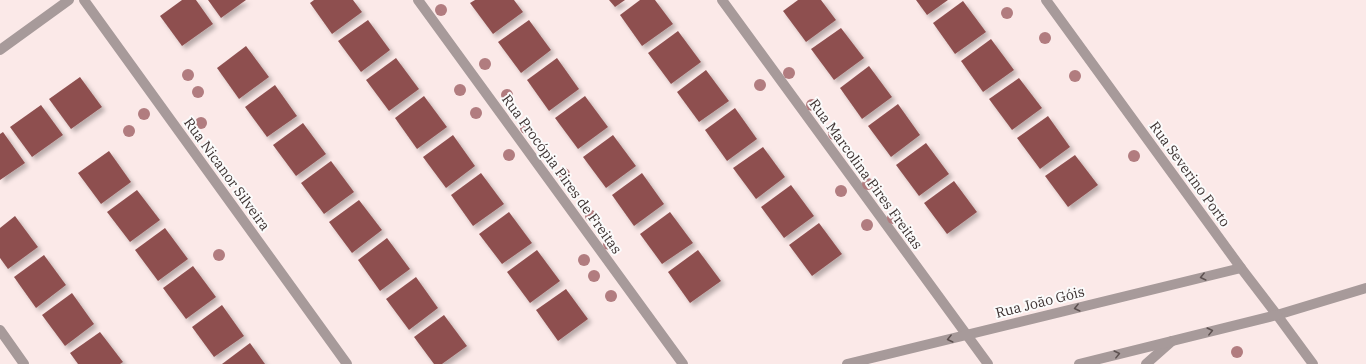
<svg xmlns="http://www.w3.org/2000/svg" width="1366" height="364" viewBox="0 0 1366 364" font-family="'IBM Plex Serif',serif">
  <defs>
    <filter id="shadow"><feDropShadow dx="3.5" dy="3.5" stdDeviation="2" flood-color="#0004"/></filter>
  </defs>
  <rect width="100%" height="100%" fill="#fbe9e8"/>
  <g fill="#8e5050" filter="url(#shadow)">
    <polygon points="182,0 196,0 213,24 182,46 160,16"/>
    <polygon points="208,0 246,0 221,18"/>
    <polygon points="314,0 353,0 362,12 332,34 310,3"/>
    <polygon points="475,0 514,0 523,12 493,34 470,3"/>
    <polygon points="609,0 625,0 615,7"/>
    <polygon points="640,0 655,0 673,24 642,46 620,15"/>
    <polygon points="798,0 821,0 836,20 806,42 783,11"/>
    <polygon points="916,0 948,0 927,15"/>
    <polygon points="963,1 986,32 955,54 933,23"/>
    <polygon points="368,20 390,50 361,72 338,41"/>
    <polygon points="529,20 551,50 521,73 498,42"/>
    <polygon points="841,28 864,58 834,80 811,49"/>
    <polygon points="678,31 701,62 671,84 648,53"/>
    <polygon points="991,39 1014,70 983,92 961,61"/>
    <polygon points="246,46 269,77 239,99 217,68"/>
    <polygon points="396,58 419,89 389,111 366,80"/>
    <polygon points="557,58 579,89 549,111 527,80"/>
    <polygon points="869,66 892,97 862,119 840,88"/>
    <polygon points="706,70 729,101 699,122 677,92"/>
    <polygon points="80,77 102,107 71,129 49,99"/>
    <polygon points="1019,78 1042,108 1012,130 989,99"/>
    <polygon points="275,85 297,116 267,137 245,107"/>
    <polygon points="424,96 447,127 417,149 395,118"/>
    <polygon points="585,96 608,127 578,149 555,118"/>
    <polygon points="898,104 920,135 891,157 868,126"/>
    <polygon points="41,105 63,135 32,157 10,127"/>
    <polygon points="735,108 757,139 727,161 705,130"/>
    <polygon points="1048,116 1070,147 1040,169 1017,138"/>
    <polygon points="303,123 326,154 296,176 273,145"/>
    <polygon points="3,132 25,163 0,180 0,134"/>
    <polygon points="453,135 475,166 446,188 423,157"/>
    <polygon points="613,135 636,166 606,188 583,157"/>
    <polygon points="926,143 949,174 919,196 896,165"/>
    <polygon points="763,147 785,177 756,199 733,168"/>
    <polygon points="109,151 131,182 101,204 78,173"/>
    <polygon points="1075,155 1098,185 1068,207 1045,176"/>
    <polygon points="331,161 354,192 324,214 301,183"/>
    <polygon points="481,173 504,204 473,226 451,195"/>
    <polygon points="642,173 664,204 634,226 612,195"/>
    <polygon points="954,181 977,212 947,234 924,203"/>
    <polygon points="791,185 814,216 784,238 761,207"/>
    <polygon points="137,190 160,220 130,242 107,212"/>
    <polygon points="359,200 382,230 352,253 329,222"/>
    <polygon points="509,212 532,243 502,264 479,234"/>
    <polygon points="670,212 693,243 662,264 640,234"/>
    <polygon points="15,216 38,247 8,269 0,258 0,228"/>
    <polygon points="819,223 842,254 812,276 789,245"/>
    <polygon points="165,228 188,259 158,281 135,250"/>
    <polygon points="387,238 410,269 380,291 358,260"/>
    <polygon points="537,250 560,281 530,303 507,272"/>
    <polygon points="698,250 721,281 690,303 668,272"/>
    <polygon points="44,255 66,285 36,308 14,277"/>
    <polygon points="193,266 216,297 186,319 163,288"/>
    <polygon points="416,277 438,308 409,330 386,299"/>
    <polygon points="566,289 588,319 558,341 536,310"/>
    <polygon points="72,293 94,324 65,346 42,315"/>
    <polygon points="222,305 244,336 214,357 192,327"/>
    <polygon points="444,315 467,346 442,364 434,364 414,337"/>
    <polygon points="100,332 123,362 120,364 78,364 70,353"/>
    <polygon points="250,343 265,364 222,364"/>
  </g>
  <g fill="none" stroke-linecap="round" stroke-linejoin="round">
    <g stroke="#a79a9a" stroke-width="10">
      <polyline points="84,0 347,364"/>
      <polyline points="418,0 683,364"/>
      <polyline points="722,0 988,364"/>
      <polyline points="1046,0 1241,268"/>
      <polyline points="0,50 69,0"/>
      <polyline points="1277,315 1366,288"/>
      <polyline points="0,330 24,364"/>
      <polyline points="1146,364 1172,341"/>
    </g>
    <g stroke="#a79a9a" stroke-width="10">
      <polyline points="847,364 1241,268 1277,315 1313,364"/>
      <polyline points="1079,364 1277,315"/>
    </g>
  </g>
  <g fill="#b17c7f">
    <circle cx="441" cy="10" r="6"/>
    <circle cx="1007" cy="13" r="6"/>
    <circle cx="1045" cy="38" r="6"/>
    <circle cx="485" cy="64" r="6"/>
    <circle cx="789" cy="73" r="6"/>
    <circle cx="188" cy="75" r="6"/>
    <circle cx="1075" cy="76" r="6"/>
    <circle cx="760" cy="85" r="6"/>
    <circle cx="460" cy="90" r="6"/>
    <circle cx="198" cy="92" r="6"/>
    <circle cx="507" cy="95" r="6"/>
    <circle cx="812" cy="105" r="6"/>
    <circle cx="476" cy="113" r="6"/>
    <circle cx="144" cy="114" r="6"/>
    <circle cx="201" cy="123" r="6"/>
    <circle cx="526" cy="128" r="6"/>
    <circle cx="129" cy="131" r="6"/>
    <circle cx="834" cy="134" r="6"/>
    <circle cx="509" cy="155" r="6"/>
    <circle cx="1134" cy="156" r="6"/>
    <circle cx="564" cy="174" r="6"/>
    <circle cx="868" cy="184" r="6"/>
    <circle cx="841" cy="191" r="6"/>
    <circle cx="591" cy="216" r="6"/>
    <circle cx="893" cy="218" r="6"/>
    <circle cx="867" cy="225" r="6"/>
    <circle cx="609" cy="244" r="6"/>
    <circle cx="219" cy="255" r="6"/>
    <circle cx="584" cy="260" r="6"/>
    <circle cx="594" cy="276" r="6"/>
    <circle cx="611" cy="296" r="6"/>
    <circle cx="1237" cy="352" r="6"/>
  </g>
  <defs><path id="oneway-chevron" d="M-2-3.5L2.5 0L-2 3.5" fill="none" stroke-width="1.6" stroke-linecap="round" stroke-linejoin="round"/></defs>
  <g stroke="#5d5150">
    <use href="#oneway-chevron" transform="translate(1203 277) rotate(166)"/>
    <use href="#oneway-chevron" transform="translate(1077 308) rotate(166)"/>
    <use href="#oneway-chevron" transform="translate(1210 331) rotate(-14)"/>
    <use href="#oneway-chevron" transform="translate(950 339) rotate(166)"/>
    <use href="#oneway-chevron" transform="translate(1117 354) rotate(-14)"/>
  </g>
  <g text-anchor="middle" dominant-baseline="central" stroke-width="4" stroke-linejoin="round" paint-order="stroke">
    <g font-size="14" fill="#3d3231" stroke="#fbfbfb">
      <text transform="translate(227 174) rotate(54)">Rua Nicanor Silveira</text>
      <text transform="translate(562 174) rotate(54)">Rua Procópia Pires de Freitas</text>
      <text transform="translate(866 174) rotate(54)">Rua Marcolina Pires Freitas</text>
      <text transform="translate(1190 174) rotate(54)">Rua Severino Porto</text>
      <text transform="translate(1040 302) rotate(-14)">Rua João Góis</text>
    </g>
  </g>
</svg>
